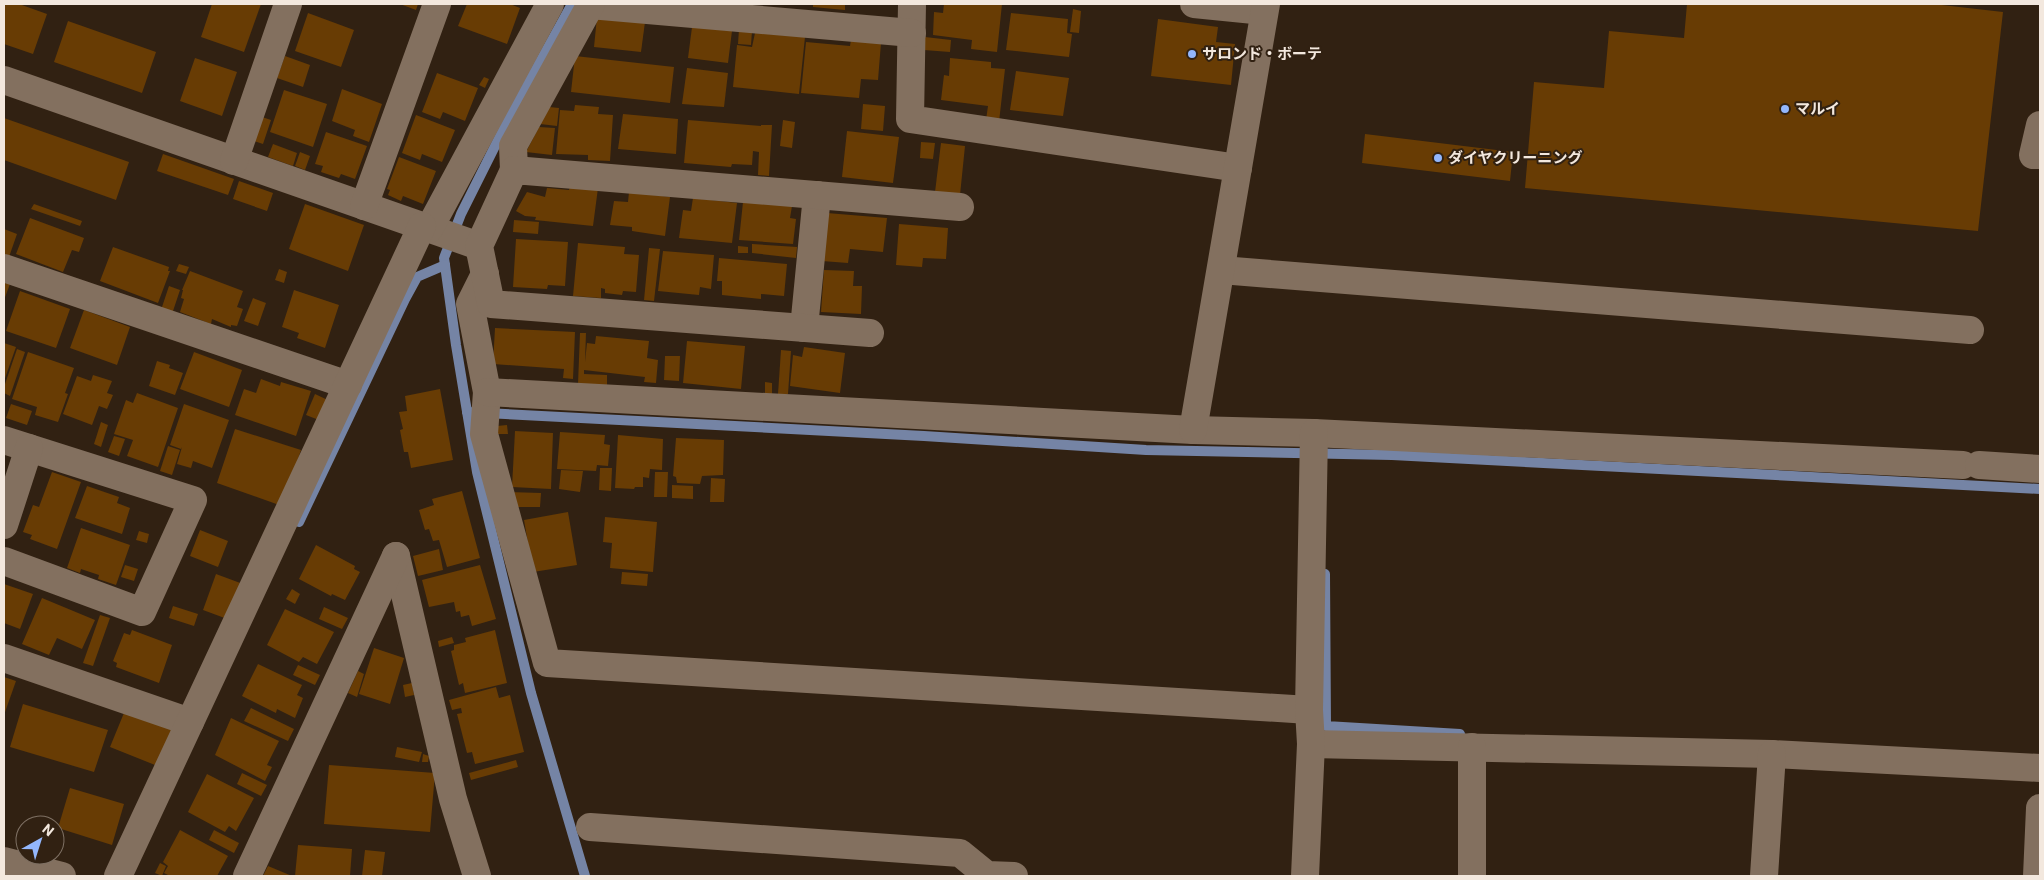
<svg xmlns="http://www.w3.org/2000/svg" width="2044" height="880" viewBox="0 0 2044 880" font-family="Roboto,'Noto Sans JP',sans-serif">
  <rect width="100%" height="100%" fill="#312112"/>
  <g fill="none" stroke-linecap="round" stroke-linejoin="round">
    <g stroke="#7584a5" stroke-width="10">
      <polyline points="572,4 512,112 461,214 444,258 456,345 477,472 531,693 585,876"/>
      <polyline points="467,412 924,436 1146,450 1392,455 2040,489"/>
      <polyline points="299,522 405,299 417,277 445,265"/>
      <polyline points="1325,574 1326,726 1460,734"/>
    </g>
  </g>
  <g fill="#683c04">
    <polygon points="4,4 19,4 47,14 33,54 4,44"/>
    <polygon points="212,4 261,4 244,52 201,37"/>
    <polygon points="400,4 418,4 416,10"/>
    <polygon points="467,4 510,4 520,8 507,44 458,26"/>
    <polygon points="813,4 845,4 845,10 813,7"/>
    <polygon points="944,4 1002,4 997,52 971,49 972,40 933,35 934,12 943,13"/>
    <polygon points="1687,4 1933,4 2003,12 1978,231 1525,188 1534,82 1604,88 1609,31 1684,38"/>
    <polygon points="1073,9 1081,11 1079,33 1070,32"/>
    <polygon points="308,13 354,30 341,67 295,51"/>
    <polygon points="1011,13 1068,19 1067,33 1072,34 1069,57 1006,50"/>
    <polygon points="597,17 645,22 641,52 594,47"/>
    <polygon points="1158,19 1218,27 1216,42 1235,44 1231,85 1151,76"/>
    <polygon points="68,21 156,52 142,93 54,62"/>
    <polygon points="692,27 732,31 728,63 688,58"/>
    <polygon points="739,29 752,31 751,45 738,44"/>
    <polygon points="755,33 805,37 799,94 733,87 737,45 752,47"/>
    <polygon points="925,37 951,40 950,52 924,50"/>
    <polygon points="851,40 881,43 878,80 861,79 859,98 801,93 806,42 850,46"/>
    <polygon points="285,56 310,65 303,87 277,78"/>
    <polygon points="575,56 674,67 670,103 571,92"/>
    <polygon points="195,58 237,72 222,116 180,101"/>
    <polygon points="950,58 991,62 991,68 1005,69 999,122 986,120 988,106 941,100 944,75 949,76"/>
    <polygon points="687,68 728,73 724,107 682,104"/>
    <polygon points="1016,71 1069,78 1063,116 1010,110"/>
    <polygon points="437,73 478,88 465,121 443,112 440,119 422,112"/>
    <polygon points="484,77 489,79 485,88 479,85"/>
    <polygon points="342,89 382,104 369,142 353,136 355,130 332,121"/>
    <polygon points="284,90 327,104 313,147 270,132"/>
    <polygon points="863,104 885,106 883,131 861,129"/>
    <polygon points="575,105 599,107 598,114 613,115 610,161 588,160 588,155 556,154 560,110 574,111"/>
    <polygon points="549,107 559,108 557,126 540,124"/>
    <polygon points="623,114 678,119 676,154 618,149"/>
    <polygon points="416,115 455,130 442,162 422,154 420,160 402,153"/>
    <polygon points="262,117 271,120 263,144 254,141"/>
    <polygon points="4,118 129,162 116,200 4,160"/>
    <polygon points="688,120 761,126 761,125 772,125 769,176 758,175 759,152 753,151 752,165 732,164 731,167 684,163"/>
    <polygon points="783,120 795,122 792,148 780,146"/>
    <polygon points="539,127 555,128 552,155 526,152"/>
    <polygon points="847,131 899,137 893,183 842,177"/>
    <polygon points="326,132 367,146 355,179 341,174 339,178 321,172 323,166 315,164"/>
    <polygon points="1365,134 1513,152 1510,181 1362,163"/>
    <polygon points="921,142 935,143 933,159 920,158"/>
    <polygon points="941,143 965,146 960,195 935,192"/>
    <polygon points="273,144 297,153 293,166 268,157"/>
    <polygon points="300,152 310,156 305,170 295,166"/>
    <polygon points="163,154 234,179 228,195 157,171"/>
    <polygon points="399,157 436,171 423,204 403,196 401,201 388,195 390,190 387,189"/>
    <polygon points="239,181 273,193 267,211 233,199"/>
    <polygon points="570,185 598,188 593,226 535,220 536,217 525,216 516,211 527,192 545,197 547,188 569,190"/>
    <polygon points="629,192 670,197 665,236 632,231 632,227 610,225 614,201 628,202"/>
    <polygon points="693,198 737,203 732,243 679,238 683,210 691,211"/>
    <polygon points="743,202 792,206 790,218 796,219 793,244 739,240"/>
    <polygon points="34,204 82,221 80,226 31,209"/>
    <polygon points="305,204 364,225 348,271 289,249"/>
    <polygon points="827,213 887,218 883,252 850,249 848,263 822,261"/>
    <polygon points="30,218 84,238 79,252 72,250 63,272 16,254"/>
    <polygon points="514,220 539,222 538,234 513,232"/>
    <polygon points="899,224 948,228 946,259 923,258 922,267 896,265"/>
    <polygon points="4,229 17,234 9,257 4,255"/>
    <polygon points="516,239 568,242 565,286 548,285 547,289 513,287"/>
    <polygon points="578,243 625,247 624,254 639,255 636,292 623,291 622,295 605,293 605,289 601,288 601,298 573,296"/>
    <polygon points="752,244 797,247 796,258 752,253"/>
    <polygon points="738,246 748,247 748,253 738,253"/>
    <polygon points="113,247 169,267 168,271 170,271 158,303 100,281"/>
    <polygon points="649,248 660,249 654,301 644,300"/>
    <polygon points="663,251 714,255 711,289 700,287 699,295 658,291"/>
    <polygon points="719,258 787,264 784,296 761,294 761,299 722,295 722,281 717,281"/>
    <polygon points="179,264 189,267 186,274 176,271"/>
    <polygon points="279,269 287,272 284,283 275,280"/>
    <polygon points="824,270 854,271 853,286 862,286 861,314 821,312"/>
    <polygon points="190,271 243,291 237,307 243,309 237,326 231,325 231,327 212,319 211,324 180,312 184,299 181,298 183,290 182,290"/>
    <polygon points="4,282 10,284 4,300"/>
    <polygon points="169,286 180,290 172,314 161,310"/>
    <polygon points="294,290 339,305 325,348 297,338 299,333 282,327"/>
    <polygon points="20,291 70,309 56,348 6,331"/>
    <polygon points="253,298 266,303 258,326 244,321"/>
    <polygon points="84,310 130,327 117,365 70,348"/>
    <polygon points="495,328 575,332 573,379 563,378 564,369 493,364"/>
    <polygon points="580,333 586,333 585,362 587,343 595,344 596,336 649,341 647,358 658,360 656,383 644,382 645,377 584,370 584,374 607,375 607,385 578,384"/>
    <polygon points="687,341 745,346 741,389 683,383"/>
    <polygon points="4,343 16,347 4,381"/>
    <polygon points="804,347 845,353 840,393 790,386 793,355 802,357"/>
    <polygon points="17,349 25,352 10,396 4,393 4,387"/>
    <polygon points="781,350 791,351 788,394 778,394"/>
    <polygon points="28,352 74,368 65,393 68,394 58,422 35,415 37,407 12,399"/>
    <polygon points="194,352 242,370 229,407 180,389"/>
    <polygon points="665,356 680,356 679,381 664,380"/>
    <polygon points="157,361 170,365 169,368 183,373 175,395 149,386"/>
    <polygon points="93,375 112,381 107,393 113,395 107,409 99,406 92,425 63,414 77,376 91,381"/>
    <polygon points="261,379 280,386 281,382 311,391 296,436 235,415 244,389 256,393"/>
    <polygon points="765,382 772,383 772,394 765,393"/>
    <polygon points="440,389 453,460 411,468 408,452 404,452 400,430 403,429 399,412 407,411 405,396"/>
    <polygon points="137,393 178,408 158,467 127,456 133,440 114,434 126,400 133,403"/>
    <polygon points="315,394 332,402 324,422 306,415"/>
    <polygon points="11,404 32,411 27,425 6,418"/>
    <polygon points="184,404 229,420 212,468 193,461 191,468 177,464 182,447 181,449 170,445"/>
    <polygon points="101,422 108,425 101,447 94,444"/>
    <polygon points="507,425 508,434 498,434 497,426"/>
    <polygon points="235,429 301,450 282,506 217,483"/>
    <polygon points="515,431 553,433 551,489 512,487"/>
    <polygon points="560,432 605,435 604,444 610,445 608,466 597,465 596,471 557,469"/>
    <polygon points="618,435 663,439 662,470 650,469 649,478 643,477 643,487 635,487 634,489 615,488"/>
    <polygon points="114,436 125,439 119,456 108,452"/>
    <polygon points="676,438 724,440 723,475 702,476 700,484 677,483 676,477 673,476"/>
    <polygon points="168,446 180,450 172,475 160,471"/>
    <polygon points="600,468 612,468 611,491 599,490"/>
    <polygon points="561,470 583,471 580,492 559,489"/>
    <polygon points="52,472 81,482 57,549 30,539 32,535 23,532 33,505 39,507"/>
    <polygon points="655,472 668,472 667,497 654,497"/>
    <polygon points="711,478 725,479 724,502 710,502"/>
    <polygon points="672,485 693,486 693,499 672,498"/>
    <polygon points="87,486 119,497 117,503 130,508 122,534 75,518"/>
    <polygon points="462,491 480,558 447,567 439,540 433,541 429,529 425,530 419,510 434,505 432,499"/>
    <polygon points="508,492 541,493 540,507 514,507"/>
    <polygon points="568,512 577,565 533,572 524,520"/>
    <polygon points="605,517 657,522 653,572 610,568 612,543 603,542"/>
    <polygon points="81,528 130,545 116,585 98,579 99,575 81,569 80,573 67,568"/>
    <polygon points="200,530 228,541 218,567 190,556"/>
    <polygon points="139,531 149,534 147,543 136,540"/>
    <polygon points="316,545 355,566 354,569 360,572 345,600 332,594 331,596 299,579"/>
    <polygon points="439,549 443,570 418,576 413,556"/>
    <polygon points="125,565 138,569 134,581 121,577"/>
    <polygon points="480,565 496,619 472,626 469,615 461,617 460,611 456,612 454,602 429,607 422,580"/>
    <polygon points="622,572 648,574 647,586 621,584"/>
    <polygon points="216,574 243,584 230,620 203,610"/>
    <polygon points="4,584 33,594 20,629 4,623"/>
    <polygon points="292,589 300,594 295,604 286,599"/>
    <polygon points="42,598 95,620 82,649 57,638 49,655 22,644"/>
    <polygon points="173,606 198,614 194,626 169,618"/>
    <polygon points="324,607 348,618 342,629 319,619"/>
    <polygon points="285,609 334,632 317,664 303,657 299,662 267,645"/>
    <polygon points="100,615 110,618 93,666 83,663"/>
    <polygon points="132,630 172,645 159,683 116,667 117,663 113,661 124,633 130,635"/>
    <polygon points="495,630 507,683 465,693 463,683 459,685 451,651 454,650 454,645 466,642 465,638"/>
    <polygon points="452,637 454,643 439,647 438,641"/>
    <polygon points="374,648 404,658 390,704 359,694"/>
    <polygon points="258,664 302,685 297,695 303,698 295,718 277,709 276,713 242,696"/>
    <polygon points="298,665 320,675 315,685 293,675"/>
    <polygon points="358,671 364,674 357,697 348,693"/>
    <polygon points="4,677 16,681 4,715"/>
    <polygon points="412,683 414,695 405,697 403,685"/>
    <polygon points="496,687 499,698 510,695 524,752 475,764 472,752 467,753 457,714 462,713 461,708 452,710 449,700"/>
    <polygon points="23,704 108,730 94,772 10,747"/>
    <polygon points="126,708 175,727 160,767 110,747"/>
    <polygon points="251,708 294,729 288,741 244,721"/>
    <polygon points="231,718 279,741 267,765 272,767 265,781 215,755"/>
    <polygon points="397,747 422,752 419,762 395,757"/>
    <polygon points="423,754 429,756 428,762 422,762"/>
    <polygon points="516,760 518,767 471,780 469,773"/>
    <polygon points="329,765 435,773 430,832 324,824"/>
    <polygon points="242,773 267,785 261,796 237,784"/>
    <polygon points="207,774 254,798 236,831 229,826 225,832 188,812"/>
    <polygon points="70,788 124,804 112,845 58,828"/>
    <polygon points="180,830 228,856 217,876 170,876 164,873 168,866 163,862"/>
    <polygon points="214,830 239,843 234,853 209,840"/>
    <polygon points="298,845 352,849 350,876 295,876"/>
    <polygon points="365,850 385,852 382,876 362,876"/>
    <polygon points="160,863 166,866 162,876 155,873"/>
    <polygon points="268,866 292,876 263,876"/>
  </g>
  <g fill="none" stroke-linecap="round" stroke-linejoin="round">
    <g stroke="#83705f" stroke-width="28">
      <polyline points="912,4 910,119 1238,168"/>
      <polyline points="1194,4 1264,11"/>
      <polyline points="590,5 912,33"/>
      <polyline points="4,80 479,246"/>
      <polyline points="2040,125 2033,155 2040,155"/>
      <polyline points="234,161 288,4"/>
      <polyline points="514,170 513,146 591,4"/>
      <polyline points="364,206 437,4"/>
      <polyline points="429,229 550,4"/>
      <polyline points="4,268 348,385"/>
      <polyline points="1221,270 1970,330"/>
      <polyline points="485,274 470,304 487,392 484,434 547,663 1309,710"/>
      <polyline points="804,328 817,195"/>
      <polyline points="870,333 491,304 479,246 514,170 960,207"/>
      <polyline points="487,392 1193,430 1314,433 1963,465"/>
      <polyline points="1193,430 1266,4"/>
      <polyline points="4,440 193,500 142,612 4,561"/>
      <polyline points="1979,465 2040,469"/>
      <polyline points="4,525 29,448"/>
      <polyline points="396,556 453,799 477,876"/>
      <polyline points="4,658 190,722"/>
      <polyline points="1311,744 1772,754 2040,768"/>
      <polyline points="1472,747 1472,876"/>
      <polyline points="590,827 960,853 987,875 1014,876"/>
      <polyline points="4,861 62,876"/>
      <polyline points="118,876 422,226"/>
      <polyline points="247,876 396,556"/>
      <polyline points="1305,876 1311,744 1309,710 1314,433"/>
      <polyline points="1764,876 1772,754"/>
      <polyline points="2037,876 2040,808"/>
    </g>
  </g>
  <g fill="#93b7fd" stroke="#312112" stroke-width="2">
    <circle cx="1192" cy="54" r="5"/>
    <circle cx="1785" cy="109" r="5"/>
    <circle cx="1438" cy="158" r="5"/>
  </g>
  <g text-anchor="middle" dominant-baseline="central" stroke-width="4" stroke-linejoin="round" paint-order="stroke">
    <g font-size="15" font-weight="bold" fill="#f3e8de" stroke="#312112" text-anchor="start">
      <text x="1202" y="54">サロンド・ボーテ</text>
      <text x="1795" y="109">マルイ</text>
      <text x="1448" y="158">ダイヤクリーニング</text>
    </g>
  </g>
  <rect width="2044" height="880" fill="none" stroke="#f3e8de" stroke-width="10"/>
  <g transform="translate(40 840) rotate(39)"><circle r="24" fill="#312112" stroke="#7f7164"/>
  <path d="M0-4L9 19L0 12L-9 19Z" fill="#93b7fd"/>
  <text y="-8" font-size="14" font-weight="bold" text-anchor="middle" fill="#f3e8de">N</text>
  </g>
</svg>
